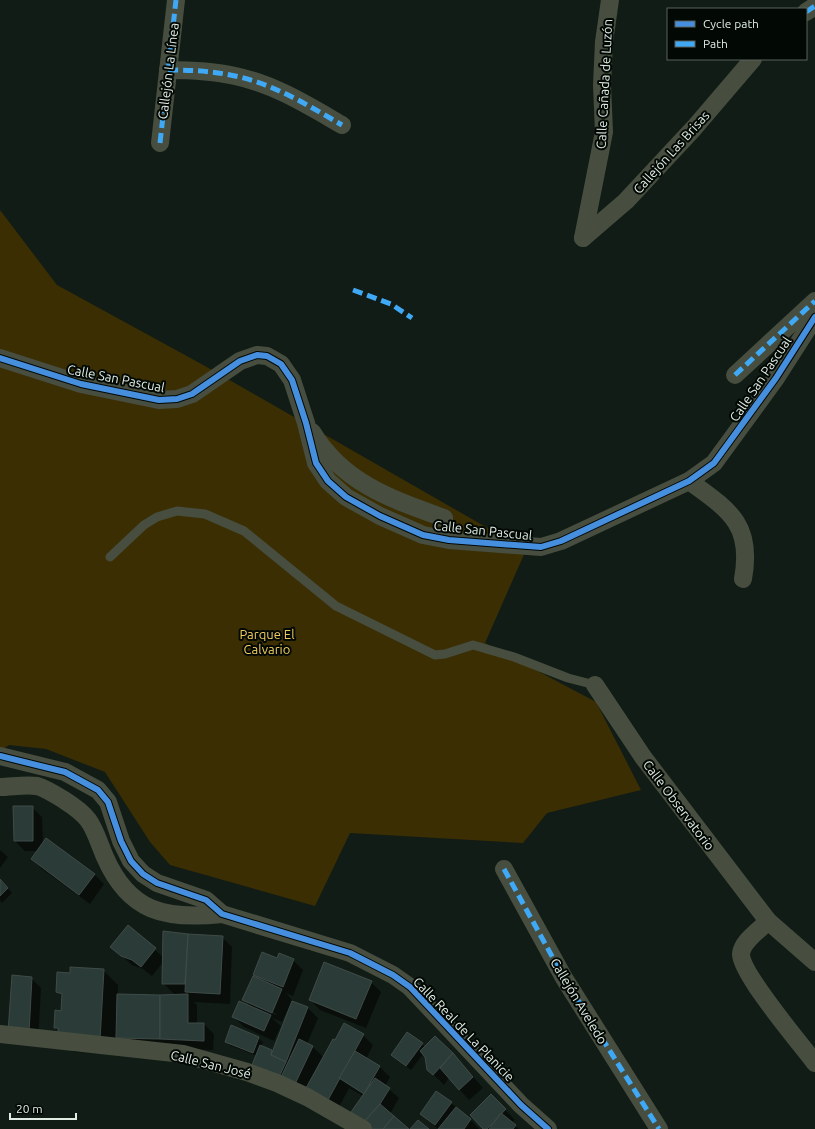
<svg xmlns="http://www.w3.org/2000/svg" width="815" height="1129" viewBox="0 0 815 1129" font-family="Ubuntu,sans-serif">
  <rect width="100%" height="100%" fill="#111c16"/>
  <polygon fill="#3b2e03" points="0,210 57,285 205,366 526,550 485,643 596,702 641,790 547,813 523,843 350,833 315,906 170,865 150,842 105,772 46,749 9,745 0,751"/>
  <g fill="#0007" fill-rule="evenodd">
    <polygon points="32,807 42,817 43,844 94,874 104,884 90,904 42,869 32,859 38,851 25,851 15,841"/>
    <polygon points="0,850 8,857 0,868"/>
    <polygon points="0,879 12,893 2,903 0,900"/>
    <polygon points="128,926 163,957 164,932 222,937 232,947 230,1004 194,1002 197,1005 197,1024 204,1024 214,1034 213,1050 127,1047 116,1036 115,1054 74,1052 59,1037 59,1032 55,1028 62,1012 63,997 58,992 71,975 103,970 118,985 118,995 175,995 163,983 163,962 152,976 143,969 132,965 112,947"/>
    <path d="M278,960H293L303,970L293,996L286,993L292,1000L291,1002L308,1008L318,1018L307,1044L313,1047L324,1058L336,1041L363,1035L373,1045L366,1059L380,1067L390,1077L385,1086L399,1098L390,1114L408,1129H372L363,1096L349,1088L338,1109L292,1087L257,1056L231,1046L226,1042L258,1038L263,1042L261,1047L273,1051L290,1008L289,1007L282,1022L272,1018L281,1026L274,1041L244,1027L234,1017L251,1007L244,999L259,979L254,975ZM254,1004L277,1014L276,1015L254,1006Z"/>
    <polygon points="31,978 41,988 38,1042 19,1041"/>
    <polygon points="371,982 381,992 366,1028 320,1010 310,1000"/>
    <polygon points="435,1037 463,1065 483,1088 469,1100 449,1078 444,1085 428,1069 426,1057 423,1054 411,1070 392,1055 422,1044 425,1047"/>
    <polygon points="491,1095 515,1120 511,1123 519,1129 485,1129"/>
    <polygon points="451,1103 471,1120 479,1129 438,1129 421,1114"/>
  </g>
  <g fill="#2b3c38" stroke="#404b48">
    <polygon points="13,806 33,806 33,841 14,841"/>
    <polygon points="46,838 95,874 79,895 31,859"/>
    <polygon points="0,879 8,888 0,896"/>
    <polygon points="128,925 156,948 141,967 132,960 121,956 110,947"/>
    <polygon points="163,931 188,934 185,984 162,984"/>
    <polygon points="188,934 223,936 220,994 185,992"/>
    <polygon points="262,952 277,958 279,953 294,959 283,987 253,975"/>
    <polygon points="324,962 372,981 356,1019 309,1000"/>
    <polygon points="70,967 104,969 100,1040 58,1037 58,1028 54,1028 55,1010 61,1011 62,994 56,992 57,972 70,973"/>
    <polygon points="12,975 32,977 29,1033 8,1032"/>
    <polygon points="253,976 282,989 272,1013 242,1000"/>
    <polygon points="117,994 160,995 160,1039 116,1038"/>
    <polygon points="188,994 188,1023 204,1023 204,1041 160,1039 160,995"/>
    <polygon points="239,1001 271,1015 264,1031 232,1017"/>
    <polygon points="292,1001 308,1007 286,1062 271,1055"/>
    <polygon points="344,1023 364,1034 328,1100 306,1088 333,1039 335,1040"/>
    <polygon points="231,1025 259,1037 253,1053 225,1042"/>
    <polygon points="407,1032 423,1043 406,1066 391,1055"/>
    <polygon points="435,1036 453,1053 433,1075 427,1070 425,1057 420,1051"/>
    <polygon points="299,1039 313,1046 295,1084 281,1077"/>
    <polygon points="260,1045 272,1050 271,1055 286,1062 279,1077 252,1065"/>
    <polygon points="355,1051 380,1066 364,1094 339,1078"/>
    <polygon points="453,1053 473,1077 459,1090 440,1068"/>
    <polygon points="375,1078 390,1088 380,1104 364,1122 351,1112"/>
    <polygon points="436,1091 452,1102 435,1125 420,1114"/>
    <polygon points="491,1094 506,1109 487,1129 483,1129 470,1115"/>
    <polygon points="380,1104 394,1116 383,1129 372,1129 364,1122"/>
    <polygon points="456,1107 471,1119 464,1129 438,1129"/>
    <polygon points="501,1113 516,1125 513,1129 489,1129"/>
    <polygon points="394,1116 409,1129 383,1129"/>
    <polygon points="418,1120 429,1129 410,1129"/>
  </g>
  <g fill="none" stroke-linecap="round" stroke-linejoin="round">
    <polyline stroke="#474e3f" stroke-width="9" points="110,557 144,525 157,517 177,511 205,514 244,531 336,606 435,655 445,654 473,645 514,657 568,678 595,685"/>
    <g stroke="#474e3f" stroke-width="18">
      <polyline points="806,12 815,6"/>
      <path d="M168,70C191,70 213,71 235,76C274,84 309,106 342,125"/>
      <polyline points="160,143 176,0"/>
      <polyline points="583,238 626,201 694,128 753,59"/>
      <polyline points="583,238 604,132 602,85 604,42 610,0"/>
      <polyline points="0,358 81,384 159,400 177,399 192,394 240,361 257,355 267,356 281,364 292,380 306,423 316,463 328,481 346,497 380,516 423,535 449,540 541,547 561,541 689,481 714,463 776,378 815,317"/>
      <polyline points="735,375 815,301"/>
      <path d="M312,432C343,483 391,499 444,518"/>
      <path d="M689,481C729,510 753,524 743,579"/>
      <polyline points="595,685 643,757 768,921 815,962"/>
      <polyline points="0,756 65,772 98,790 108,802 121,841 131,861 143,874 157,883 206,900 222,914 350,953 393,975 410,987 521,1105 548,1129"/>
      <path d="M0,787C11,787 25,784 37,786C45,788 56,795 64,800C94,819 92,826 105,857C129,912 165,920 222,914"/>
      <polyline points="504,869 564,978 659,1129"/>
      <path d="M768,921C760,930 742,941 741,954C741,974 800,1043 815,1063"/>
      <polyline points="0,1034 183,1054 247,1072 277,1083 307,1097 363,1129"/>
    </g>
    <g stroke="#3fa9f5" stroke-width="5" stroke-dasharray="10 5" stroke-linecap="butt">
      <polyline points="806,12 815,6"/>
      <path d="M168,70C191,70 213,71 235,76C274,84 309,106 342,125"/>
      <polyline points="160,143 176,0"/>
      <polyline points="353,290 391,304 412,318"/>
      <polyline points="735,375 815,301"/>
      <polyline points="504,869 564,978 659,1129"/>
    </g>
    <defs>
      <g id="cycleway">
        <polyline points="0,358 81,384 159,400 177,399 192,394 240,361 257,355 267,356 281,364 292,380 306,423 316,463 328,481 346,497 380,516 423,535 449,540 541,547 561,541 689,481 714,463 776,378 815,317"/>
        <polyline points="0,756 65,772 98,790 108,802 121,841 131,861 143,874 157,883 206,900 222,914 350,953 393,975 410,987 521,1105 548,1129"/>
      </g>
    </defs>
    <use href="#cycleway" stroke="#020804" stroke-width="8"/>
    <use href="#cycleway" stroke="#468fdf" stroke-width="6"/>
  </g>
  <g text-anchor="middle" dominant-baseline="central" stroke-width="4" stroke-linejoin="round" paint-order="stroke">
    <g font-size="13" fill="#e0ece4" stroke="#020804">
      <text transform="translate(168 71) rotate(-83)">Callejón La Línea</text>
      <text transform="translate(604 84) rotate(-87)">Calle Cañada de Luzón</text>
      <text transform="translate(671 152) rotate(-48)">Callejón Las Brisas</text>
      <text transform="translate(116 378) rotate(11)">Calle San Pascual</text>
      <text transform="translate(760 379) rotate(-56)">Calle San Pascual</text>
      <text transform="translate(483 530) rotate(6)">Calle San Pascual</text>
      <text transform="translate(679 805) rotate(53)">Calle Observatorio</text>
      <text transform="translate(579 1001) rotate(59)">Callejón Aveledo</text>
      <text transform="translate(464 1029) rotate(46)">Calle Real de La Planicie</text>
      <text transform="translate(211 1064) rotate(14)">Calle San José</text>
    </g>
    <g font-size="13" fill="#f2cc5e" stroke="#020804">
      <text x="267" y="634">Parque El<tspan x="267" dy="15">Calvario</tspan></text>
    </g>
  </g>
  <rect x="667" y="8" width="140" height="52" fill="#020804" stroke="#5b635e"/>
  <rect x="675" y="21" width="20" height="6" fill="#468fdf" stroke="#5b635e"/>
  <text x="703" y="28" font-size="12" fill="#e0ece4">Cycle path</text>
  <rect x="675" y="41" width="20" height="6" fill="#3fa9f5" stroke="#5b635e"/>
  <text x="703" y="48" font-size="12" fill="#e0ece4">Path</text>
  <path d="M10 1113v6h66v-6" fill="none" stroke="#e0ece4" stroke-width="2"/>
  <text x="16" y="1113" font-size="12" fill="#e0ece4" stroke="#020804" stroke-width="3" paint-order="stroke">20 m</text>
</svg>
